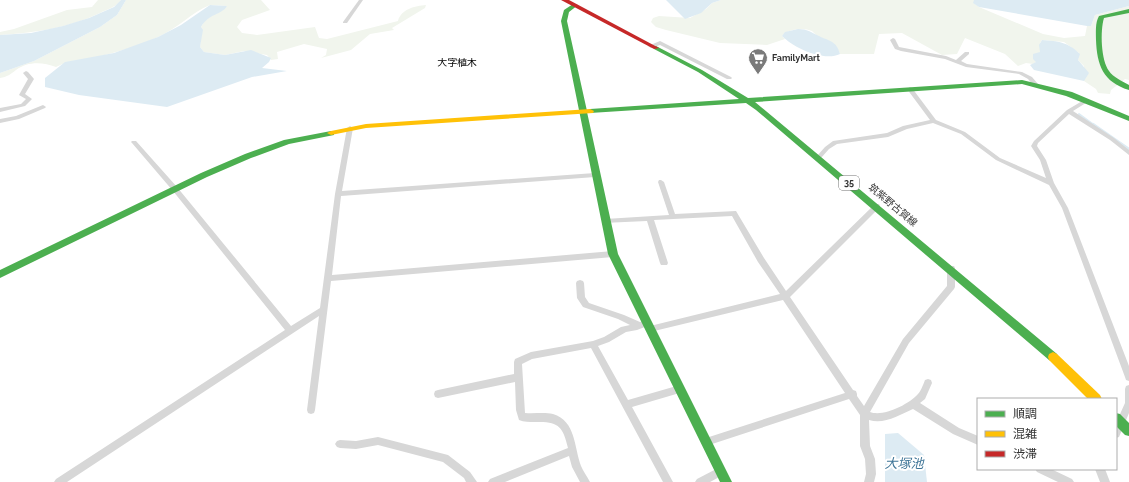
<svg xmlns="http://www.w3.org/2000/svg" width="1129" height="482" viewBox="0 0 1129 482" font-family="Raleway,'Noto Sans JP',sans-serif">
  <rect width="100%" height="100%" fill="#fff"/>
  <g fill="#f1f5ed">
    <path d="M98,0H121C116,7 108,9 100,13C68,28 35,33 0,35V32L14,29L67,10L92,7Z"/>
    <path d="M126,0H261L270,10L242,20L237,27L242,33L257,35L315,27L319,38L327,39L398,21C401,9 415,6 426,5L425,8L392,28L394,30L370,34L351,50L321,58L326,55L327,49L304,44L277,52L278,59L271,60L267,55L244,51L225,55L204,52L200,47L202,30L201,27L205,20L227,6L210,5C192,12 177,29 158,37C141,45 115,53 97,57C82,60 69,60 56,67C43,62 28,61 16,70C11,74 7,77 0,78V73L34,61L100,27L117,15Z"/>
    <path d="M721,0H974V3L979,7L1043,34L1064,38L1085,36L1087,26H1091L1095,15L1129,6V80L1125,79L1111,90L1110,94L1098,93L1096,89L1084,81V66L1078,60L1079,53L1064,42L1042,40L1040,43V52L1034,57L1036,62L1033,64L1026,63L1018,66L1005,54L965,38L957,54L942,55L902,33L879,34L874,54H840C837,44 828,40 819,37C816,35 814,33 812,31C803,27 788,29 782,36L785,39L767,45L720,43L666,30L656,27L651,22L653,18L659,16L690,18L706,9L712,3Z"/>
  </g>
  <g fill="#ddebf3">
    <polygon points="121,0 126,0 117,15 100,27 34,61 0,73 0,35 31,33 63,26 89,18 114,7"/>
    <polygon points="666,0 721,0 712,3 701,13 685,19"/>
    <polygon points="974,0 1129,0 1129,6 1095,15 1091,26 1087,26 979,7 973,3"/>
    <path d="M210,5L227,6C222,15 209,13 201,27L203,30L200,47L204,52L225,55L251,50L271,58L269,62L262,68L287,71L252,77L167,107L79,95L45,87V78L65,62L114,53L158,37L181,25Z"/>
    <path d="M798,29C808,29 810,32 819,36C829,41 837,41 840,54C824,62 794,48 782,36L785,32Z"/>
    <path d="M1042,40C1058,41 1068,42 1080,54L1078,60L1089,73L1084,81L1034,70L1030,65L1036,62L1033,59V54L1040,52L1039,45Z"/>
    <polygon points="898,433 924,455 927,482 885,482 885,434"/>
  </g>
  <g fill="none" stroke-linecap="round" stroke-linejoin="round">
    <polyline stroke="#ddebf3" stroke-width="2" points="1079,114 1094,125"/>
    <polyline stroke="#ddebf3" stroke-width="2.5" points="1093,124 1129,149"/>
    <g fill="#d7d7d7" fill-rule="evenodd">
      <polygon points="359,0 363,0 347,23 343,23 343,22"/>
      <polygon points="893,38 895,39 899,47 946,56 956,60 965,52 969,52 969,54 961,61 967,64 1022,72 1032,77 1038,84 1035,86 1033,85 1028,79 1019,74 966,67 945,59 901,51 895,49 890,40"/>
      <polygon points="660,41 731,77 732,78 731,79 727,79 660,45 651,48 648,46"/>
      <polygon points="26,71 28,72 34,79 25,94 32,99 25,106 0,112 0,108 21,104 26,99 19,95 28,79 23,73"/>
      <polygon points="910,87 912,88 936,120 965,132 1000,158 1046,178 1040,160 1031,146 1034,141 1067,110 1084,100 1086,99 1089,101 1073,111 1114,138 1129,150 1129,155 1110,140 1069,114 1038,143 1037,146 1046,160 1054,183 1068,208 1129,366 1129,381 1126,380 1125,377 1062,208 1049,185 996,160 961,134 933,123 907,129 888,137 837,144 829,149 821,158 817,158 816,157 817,156 825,147 833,141 887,133 903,126 930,120 907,89"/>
      <polygon points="43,105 46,107 45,108 19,119 0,123 0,119 16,116"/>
      <polygon points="350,126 353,128 342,191 595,173 598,175 595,177 341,196 332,275 613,251 616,252 617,254 616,256 613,257 331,281 315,410 314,413 311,414 308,413 307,410 319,316 67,482 54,482 56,479 285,330 173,191 132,143 131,142 132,141 136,141 177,187 291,326 320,308 335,194 347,128"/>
      <path d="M659,180H661L664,182L675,214L736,211L764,258L786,291L875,204H879L880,206L879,208L790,297L853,390L856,391L857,394V396L864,406L903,339L947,286V268L948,266H954L955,268V287L954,289L909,343L870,412C883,417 908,405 918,394C921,391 923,385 925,380L928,379L931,380L932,383L925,399L920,403L959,428L978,436V445L953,434L913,409C899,415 884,425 869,420L870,446L875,459L876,474L874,482H864L866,474L865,459L860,446V415L849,399L706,446L703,445L702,442L703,439L706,438L845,393L783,300L650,332L647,331L646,329L647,327L650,326L780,294L758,262L732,216L654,220L668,263L667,265H661L660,263L647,221L603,223L602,221L605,219L669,215L658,182Z"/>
      <path d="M580,280L583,281L584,283L585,297L589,303L624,315L640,322L647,320L650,321L651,323L650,325L637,330L626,332L609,342L598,346L628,400L680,385L683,386L684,389L683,392L632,407L673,482H663L591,348L532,359L522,364L525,413C534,414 544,412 553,414C576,421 574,447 581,466C583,471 587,476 590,482H580L572,467L569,456L505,482H488L490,479L568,448C563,426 558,421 535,422C529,422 524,422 519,420L516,410L515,382L438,398L435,397L434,394L435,391L438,390L514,374V362L515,359L531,352L593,341L604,337L621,327L630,325L618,319L583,307L577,298L576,283L577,281Z"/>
      <polygon points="1129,385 1129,413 1119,437 1116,438 1116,423 1125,403 1125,389 1126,386"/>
      <polygon points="378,437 448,455 470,472 477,482 466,482 464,478 443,462 378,445 356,449 340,448 337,447 335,444 337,441 340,440 356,441"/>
      <polygon points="720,467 723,469 725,472 723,475 710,482 695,482 697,479"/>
      <polygon points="1035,469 1051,469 1072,479 1074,482 1058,482 1037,472"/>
      <polygon points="1095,469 1105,469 1110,482 1100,482"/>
    </g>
    <g fill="#4caf50" fill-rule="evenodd">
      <polygon points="573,4 578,5 569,12 567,21 587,111 590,109 739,99 698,72 654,49 654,47 656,46 702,70 748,98 1022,80 1072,92 1129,116 1129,121 1066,96 1022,84 755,102 1057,354 1058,357 1057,360 1053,362 1049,360 756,110 746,103 590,113 587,112 618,254 732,482 720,482 608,254 561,21 564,10"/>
      <path d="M1129,9V13L1104,18C1100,31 1101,60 1109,71C1113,77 1122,81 1129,85V90C1103,82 1097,65 1096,40C1096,32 1095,23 1099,16Z"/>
      <polygon points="331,131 334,131 334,135 289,144 251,158 207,177 0,278 0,270 201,173 245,154 284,140"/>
      <polygon points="1116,413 1120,414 1129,423 1129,436 1125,435 1116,426"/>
    </g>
    <g fill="#ffc107" fill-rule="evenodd">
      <polygon points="590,109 594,111 593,113 366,128 331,135 327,133 331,131 366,124"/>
      <polygon points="1053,352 1057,354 1100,395 1102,399 1088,399 1049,360 1048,357 1049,354"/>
    </g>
    <polygon fill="#c62828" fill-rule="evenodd" points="561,0 569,0 659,48 654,49"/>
  </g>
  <defs>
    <symbol id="supermarket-pin" viewBox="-11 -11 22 30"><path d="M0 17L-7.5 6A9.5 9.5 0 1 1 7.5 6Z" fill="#7a7a7a" stroke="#fff"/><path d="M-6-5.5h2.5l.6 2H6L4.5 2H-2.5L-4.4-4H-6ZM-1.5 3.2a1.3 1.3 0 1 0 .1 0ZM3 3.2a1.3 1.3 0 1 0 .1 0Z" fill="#fff"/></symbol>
  </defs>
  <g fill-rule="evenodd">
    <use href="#supermarket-pin" x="747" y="47" width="22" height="30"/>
  </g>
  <g text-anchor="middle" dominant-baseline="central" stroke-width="4" stroke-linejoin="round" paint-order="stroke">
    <g font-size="9" font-weight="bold" fill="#333" stroke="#fff" text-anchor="start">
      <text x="772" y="58">FamilyMart</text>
    </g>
    <rect fill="#fff" stroke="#707070" stroke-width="1" x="839" y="176" width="20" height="14" rx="3"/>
    <g font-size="9" font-weight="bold" fill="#333">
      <text x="849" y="183">35</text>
    </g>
    <g font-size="10" fill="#000" stroke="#fff">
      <text x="457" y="62">大字植木</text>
    </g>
    <g font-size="10" fill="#333" stroke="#fff">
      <text transform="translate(893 205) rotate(40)">筑紫野古賀線</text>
    </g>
    <g font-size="13" font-style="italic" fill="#3f7597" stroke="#fff">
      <text x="904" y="463">大塚池</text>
    </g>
  </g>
  <rect x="977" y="398" width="140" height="72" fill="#ffffff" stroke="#adadad"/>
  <rect x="985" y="411" width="20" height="6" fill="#4caf50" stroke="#adadad"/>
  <text x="1013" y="418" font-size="12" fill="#333333">順調</text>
  <rect x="985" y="431" width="20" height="6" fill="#ffc107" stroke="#adadad"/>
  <text x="1013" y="438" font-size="12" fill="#333333">混雑</text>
  <rect x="985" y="451" width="20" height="6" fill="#c62828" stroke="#adadad"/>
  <text x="1013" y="458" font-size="12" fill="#333333">渋滞</text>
</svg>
